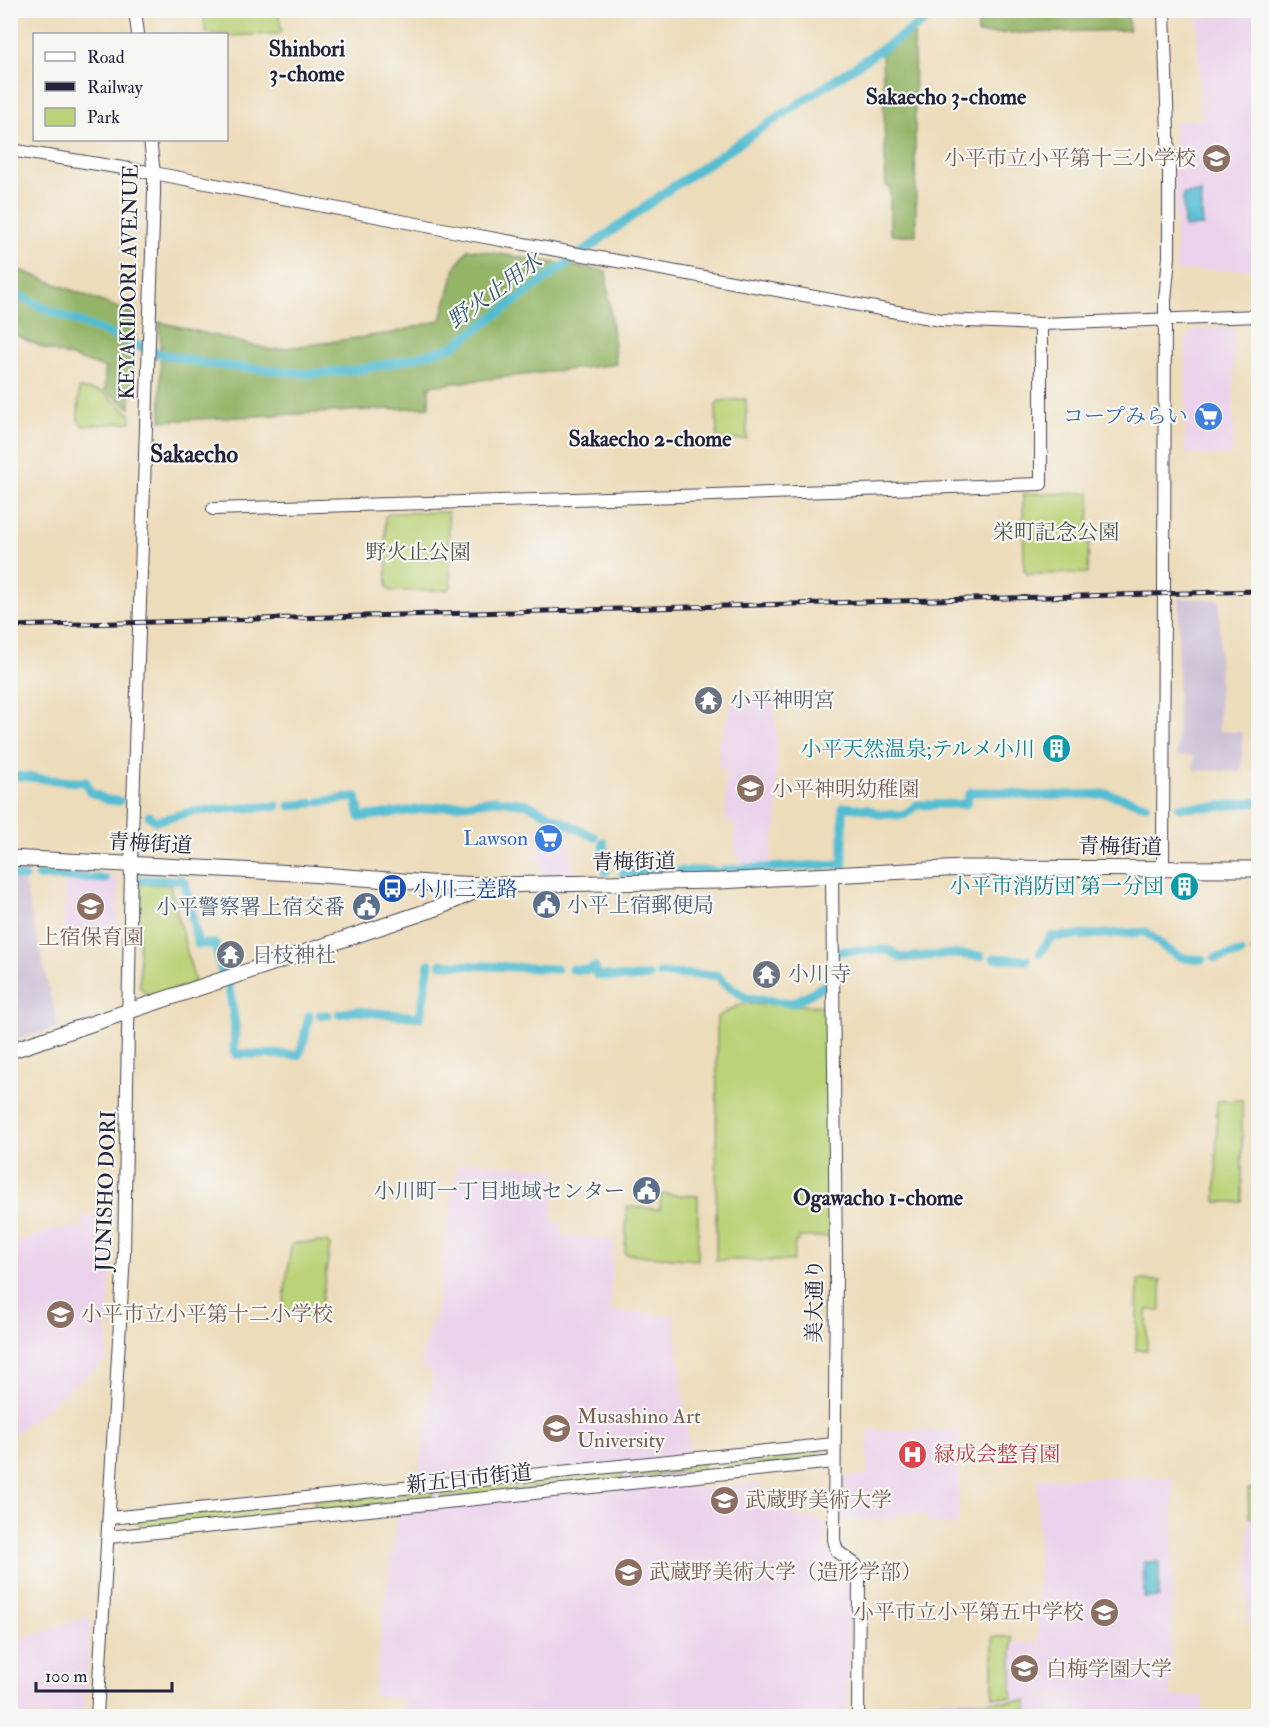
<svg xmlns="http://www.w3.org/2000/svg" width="1269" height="1727" viewBox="0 0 1269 1727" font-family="'IM FELL Double Pica','Noto Serif JP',serif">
  <rect width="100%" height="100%" fill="#f6f6f2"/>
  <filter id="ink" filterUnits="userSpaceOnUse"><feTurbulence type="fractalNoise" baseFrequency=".0167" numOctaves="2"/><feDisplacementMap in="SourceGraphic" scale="12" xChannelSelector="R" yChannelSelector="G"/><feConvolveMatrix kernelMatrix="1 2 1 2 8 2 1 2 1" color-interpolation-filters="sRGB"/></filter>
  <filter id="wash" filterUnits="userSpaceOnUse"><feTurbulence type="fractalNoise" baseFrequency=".008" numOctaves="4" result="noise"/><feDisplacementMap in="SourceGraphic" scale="24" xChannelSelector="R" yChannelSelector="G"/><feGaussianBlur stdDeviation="1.35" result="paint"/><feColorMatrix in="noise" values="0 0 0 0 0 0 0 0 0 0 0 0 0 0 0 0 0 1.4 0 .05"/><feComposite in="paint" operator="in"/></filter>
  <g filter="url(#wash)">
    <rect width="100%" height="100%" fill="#eddcba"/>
    <g fill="#ebd1eb">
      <polygon points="1258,13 1258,269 1176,271 1174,123 1179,120 1201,121 1197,18"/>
      <polygon points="1229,328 1234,331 1233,450 1228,456 1189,455 1185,449 1186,338 1196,329"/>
      <polygon points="773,694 777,734 777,825 773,837 770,864 744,865 735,852 734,823 725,822 726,771 720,770 718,744 734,697"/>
      <polygon points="562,824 568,826 574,875 541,875 535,825"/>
      <polygon points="107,872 118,881 118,933 64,932 65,880 98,881 107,879"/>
      <polygon points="464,1162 556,1169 552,1222 561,1223 561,1235 614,1239 610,1311 674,1316 694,1490 759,1483 762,1511 789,1511 795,1518 817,1518 826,1523 825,1546 849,1568 852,1580 846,1716 400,1716 403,1699 373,1695 399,1497 415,1495 433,1374 420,1366 427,1336 436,1312 457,1168"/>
      <polygon points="114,1211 106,1361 11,1437 11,1244 54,1229 83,1227 81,1218"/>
      <polygon points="960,1429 958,1524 928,1524 928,1515 897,1514 896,1520 840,1520 839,1477 867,1476 868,1430 946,1431"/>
      <polygon points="1174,1477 1171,1693 1166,1696 1203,1696 1203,1716 928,1716 928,1698 1013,1700 1012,1643 1037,1642 1037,1697 1149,1696 1038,1694 1038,1478"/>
      <polygon points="1249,1518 1258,1518 1258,1623 1247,1623"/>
      <polygon points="91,1615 85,1709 71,1714 71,1716 11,1716 11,1644"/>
    </g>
    <g fill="#cbbfd5">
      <polygon points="1179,598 1220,600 1219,731 1243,732 1242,772 1193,770 1194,756 1177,756"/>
      <polygon points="10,878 23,879 58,1027 11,1042"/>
    </g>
    <g fill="#bbd378" stroke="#6e7a5a" stroke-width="1.5">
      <polygon points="203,11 278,11 282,31 279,34 227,36 226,34 208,34 206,33"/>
      <polygon points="79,388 103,392 130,414 131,422 83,426 78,420"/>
      <polygon points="746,399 747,439 721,440 717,436 716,405 719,401"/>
      <polygon points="1090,493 1088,573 1028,574 1024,570 1023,494"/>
      <polygon points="448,512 451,587 448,590 391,591 387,587 385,517 390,513"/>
      <polygon points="138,884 170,885 195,983 151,997 140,988"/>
      <polygon points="741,1004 830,1006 832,1237 799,1237 799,1241 795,1242 793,1261 716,1260 717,1017"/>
      <polygon points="1242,1100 1242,1202 1216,1202 1217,1101"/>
      <polygon points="661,1194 698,1196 698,1260 625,1254 627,1207 660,1209"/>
      <polygon points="326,1242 330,1245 319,1319 282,1314 291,1246 294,1243"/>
      <polygon points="1138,1280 1161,1281 1161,1310 1147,1310 1147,1350 1136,1350"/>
      <polygon points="816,1449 818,1459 729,1468 728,1458"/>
      <polygon points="703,1462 703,1470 631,1478 631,1468"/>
      <polygon points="623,1469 622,1479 442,1498 441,1487"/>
      <polygon points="1248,1489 1258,1489 1258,1517 1249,1517"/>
      <polygon points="432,1491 433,1496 430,1498 315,1511 314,1501"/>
      <polygon points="274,1505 275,1515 140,1529 139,1519"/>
      <rect x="993" y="1637" width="19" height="60"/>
      <polygon points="1027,1701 1027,1716 931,1716 931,1702"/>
    </g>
    <g fill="#94b568" stroke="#5b6c52" stroke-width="1.5">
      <polygon points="977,11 1128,11 1129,30 978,34"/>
      <polygon points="914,31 916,235 893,235 890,232 890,187 886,186 882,54"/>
      <polygon points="468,249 606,271 616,364 429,386 429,407 161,421 160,322 272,350 392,333 441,320 455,268"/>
      <polygon points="10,266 136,315 134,351 132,356 130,408 105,390 105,368 44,348 11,333"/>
    </g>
    <g fill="#55bdd2" stroke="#3c7086" stroke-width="1.5">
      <polygon points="1201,193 1203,226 1184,227 1183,194"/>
      <polygon points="1144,1562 1159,1562 1159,1597 1144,1598"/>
    </g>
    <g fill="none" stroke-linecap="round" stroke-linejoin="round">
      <g stroke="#55bdd2" stroke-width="9">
        <polyline points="10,291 41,307 157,353 208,364 310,374 357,370 402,361 452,347 668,190 941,10"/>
        <path d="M10,776C36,776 61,783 86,782L90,792L107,800L119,801"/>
        <polyline points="320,802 356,797 360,817 496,800 527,804 594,837"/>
        <polyline points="290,806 312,803"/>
        <polyline points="1179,807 1214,807 1258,802"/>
        <polyline points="149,816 156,821 194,811 277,806"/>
        <polyline points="603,842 606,872"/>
        <polyline points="723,870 843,864 843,807 867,809 878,814 904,815 917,805 966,804 968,796 971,792 999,792 1031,796 1108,794 1146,805"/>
        <polyline points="689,871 714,871"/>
        <polyline points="623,873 682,871"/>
        <polyline points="10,875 24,877"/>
        <polyline points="38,876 105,879"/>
        <polyline points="141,880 181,880 185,883 198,944 215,944 222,973"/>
        <polyline points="1255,950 1258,950"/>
        <polyline points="838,951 889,950 901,958 953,954 981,956"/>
        <path d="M1040,953L1051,937L1146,932C1163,946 1177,962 1202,959"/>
        <polyline points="994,958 1027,960"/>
        <polyline points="1215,958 1241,953"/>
        <polyline points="441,964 557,969"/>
        <polyline points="572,969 587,970 595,967 597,975 629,978 649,976"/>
        <polyline points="660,974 717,975 723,982 746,998 793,1003 831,982 831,974"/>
        <polyline points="229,987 235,1025 234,1051 236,1054 298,1055 302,1048 309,1016"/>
        <polyline points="339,1014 355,1011 420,1017 429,964"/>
        <polyline points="320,1015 328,1015"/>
      </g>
    </g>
  </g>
  <g filter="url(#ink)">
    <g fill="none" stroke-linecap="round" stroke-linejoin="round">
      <defs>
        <g id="tertiary">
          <polyline points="135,10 138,34"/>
          <polyline points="10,150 154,173 463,233 941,320 1041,324 1258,316"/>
          <polyline points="213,509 714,495 1041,484 1041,324"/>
          <polyline points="1163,869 1165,300 1169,257 1169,165 1164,10"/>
          <polyline points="832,875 836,1266 834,1540 837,1551 856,1565 859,1576 858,1716"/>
          <polyline points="110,1518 834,1444"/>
          <polyline points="108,1537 834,1462"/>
          <polyline points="97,1716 124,1254 131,864 154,194 154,173 150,140"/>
        </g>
        <g id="primary">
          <polyline points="10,858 295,873 429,883 490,885 719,881 964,868 1258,869"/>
          <polyline points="10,1051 437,908 485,887"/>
        </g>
      </defs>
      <use href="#tertiary" stroke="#403e4e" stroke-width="14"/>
      <use href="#primary" stroke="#403e4e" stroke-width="17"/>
      <use href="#tertiary" stroke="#fff" stroke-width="12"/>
      <use href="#primary" stroke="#fff" stroke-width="15"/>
      <defs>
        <polyline id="rail" points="10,626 1258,591"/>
      </defs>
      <use href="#rail" stroke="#22223b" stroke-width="5"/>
      <use href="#rail" stroke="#f6f6f2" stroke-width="3" stroke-dasharray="9" stroke-linecap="butt"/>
    </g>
  </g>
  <defs>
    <symbol id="school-disc" viewBox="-11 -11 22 22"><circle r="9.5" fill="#8d6e63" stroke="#f6f6f2"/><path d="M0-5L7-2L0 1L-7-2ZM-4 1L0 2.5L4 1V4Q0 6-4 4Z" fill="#fff"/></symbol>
    <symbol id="supermarket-disc" viewBox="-11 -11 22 22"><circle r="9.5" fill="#3f7fe0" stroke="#f6f6f2"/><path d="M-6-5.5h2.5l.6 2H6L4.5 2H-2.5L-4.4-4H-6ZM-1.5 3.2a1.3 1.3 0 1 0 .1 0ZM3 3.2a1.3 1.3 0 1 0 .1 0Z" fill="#fff"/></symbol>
    <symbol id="temple-disc" viewBox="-11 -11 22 22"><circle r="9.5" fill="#6b7280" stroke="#f6f6f2"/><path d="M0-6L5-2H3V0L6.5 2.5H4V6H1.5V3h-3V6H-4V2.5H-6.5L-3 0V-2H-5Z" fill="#fff"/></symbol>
    <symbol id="building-disc" viewBox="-11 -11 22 22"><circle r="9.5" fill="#0f9aa8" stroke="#f6f6f2"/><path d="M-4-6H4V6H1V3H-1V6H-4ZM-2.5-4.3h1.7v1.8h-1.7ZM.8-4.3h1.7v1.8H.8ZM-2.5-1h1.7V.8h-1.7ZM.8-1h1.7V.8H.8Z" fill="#fff"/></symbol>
    <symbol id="bus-disc" viewBox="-11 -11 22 22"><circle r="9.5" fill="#1a4fb4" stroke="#f6f6f2"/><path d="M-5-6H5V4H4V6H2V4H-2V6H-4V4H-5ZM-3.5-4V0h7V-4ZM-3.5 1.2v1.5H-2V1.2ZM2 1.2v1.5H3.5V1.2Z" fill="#fff"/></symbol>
    <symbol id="civic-disc" viewBox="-11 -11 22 22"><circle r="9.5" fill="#5c6f8a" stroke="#f6f6f2"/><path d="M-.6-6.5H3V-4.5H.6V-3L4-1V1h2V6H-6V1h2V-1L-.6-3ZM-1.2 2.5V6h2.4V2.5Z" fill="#fff"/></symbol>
    <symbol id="university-disc" viewBox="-11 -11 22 22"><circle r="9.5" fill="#8d6e63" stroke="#f6f6f2"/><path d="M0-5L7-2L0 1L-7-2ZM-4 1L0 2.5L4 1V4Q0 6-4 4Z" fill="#fff"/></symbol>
    <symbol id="hospital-disc" viewBox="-11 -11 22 22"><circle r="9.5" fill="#e0444e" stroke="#f6f6f2"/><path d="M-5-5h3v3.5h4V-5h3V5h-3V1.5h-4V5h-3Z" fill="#fff"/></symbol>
  </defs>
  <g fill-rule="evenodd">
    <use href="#school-disc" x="1200" y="142" width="33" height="33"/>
    <use href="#supermarket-disc" x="1192" y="400" width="33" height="33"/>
    <use href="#temple-disc" x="692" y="684" width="33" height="33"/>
    <use href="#building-disc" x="1040" y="732" width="33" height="33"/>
    <use href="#school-disc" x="734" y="772" width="33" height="33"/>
    <use href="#supermarket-disc" x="532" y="822" width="33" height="33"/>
    <use href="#building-disc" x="1168" y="870" width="33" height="33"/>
    <use href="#bus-disc" x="376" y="872" width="33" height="33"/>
    <use href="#civic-disc" x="530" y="888" width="33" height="33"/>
    <use href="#school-disc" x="74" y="890" width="33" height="33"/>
    <use href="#civic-disc" x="350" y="890" width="33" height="33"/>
    <use href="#temple-disc" x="214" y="938" width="33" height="33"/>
    <use href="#temple-disc" x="750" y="958" width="33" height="33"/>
    <use href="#civic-disc" x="630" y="1174" width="33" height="33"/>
    <use href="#school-disc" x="44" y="1298" width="33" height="33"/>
    <use href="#university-disc" x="540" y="1412" width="33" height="33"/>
    <use href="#hospital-disc" x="896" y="1438" width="33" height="33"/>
    <use href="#school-disc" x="708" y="1484" width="33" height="33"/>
    <use href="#university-disc" x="612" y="1556" width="33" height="33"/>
    <use href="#school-disc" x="1088" y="1596" width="33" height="33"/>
    <use href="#university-disc" x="1008" y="1652" width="33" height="33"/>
  </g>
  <g text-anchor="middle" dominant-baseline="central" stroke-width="4.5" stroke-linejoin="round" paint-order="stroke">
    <g font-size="21" fill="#785e54" stroke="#f6f6f2" text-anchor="start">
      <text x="1196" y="158" text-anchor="end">小平市立小平第十三小学校</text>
      <text x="772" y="789">小平神明幼稚園</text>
      <text x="91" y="937" text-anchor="middle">上宿保育園</text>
      <text x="81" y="1314">小平市立小平第十二小学校</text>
      <text x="577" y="1416">Musashino Art<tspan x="577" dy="24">University</tspan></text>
      <text x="745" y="1500">武蔵野美術大学</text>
      <text x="649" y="1572">武蔵野美術大学（造形学部）</text>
      <text x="1084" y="1612" text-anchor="end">小平市立小平第五中学校</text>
      <text x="1046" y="1669">白梅学園大学</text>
    </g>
    <g font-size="21" fill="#22223b" stroke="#f6f6f2">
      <text transform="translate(129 282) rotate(-89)">KEYAKIDORI AVENUE</text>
      <text transform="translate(150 844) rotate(3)">青梅街道</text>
      <text transform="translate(1120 847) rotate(1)">青梅街道</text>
      <text transform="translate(634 862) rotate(-1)">青梅街道</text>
      <text transform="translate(106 1191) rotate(-88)">JUNISHO DORI</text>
      <text transform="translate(815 1301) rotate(-89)">美大通り</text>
      <text transform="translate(469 1479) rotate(-6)">新五日市街道</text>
    </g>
    <g font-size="21" fill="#366cbe" stroke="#f6f6f2" text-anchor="end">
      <text x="1188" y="416">コープみらい</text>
      <text x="528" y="838">Lawson</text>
    </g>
    <g font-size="21" fill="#50574d" stroke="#f6f6f2">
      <text x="1056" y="532">栄町記念公園</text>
      <text x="418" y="552">野火止公園</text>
    </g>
    <g font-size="21" fill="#5b616d" stroke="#f6f6f2" text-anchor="start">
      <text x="730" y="700">小平神明宮</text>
      <text x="252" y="955">日枝神社</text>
      <text x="788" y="974">小川寺</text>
    </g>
    <g font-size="21" fill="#0d838f" stroke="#f6f6f2" text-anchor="end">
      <text x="1035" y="749">小平天然温泉;テルメ小川</text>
      <text x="1164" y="886">小平市消防団 第一分団</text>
    </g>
    <g font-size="21" fill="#164399" stroke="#f6f6f2" text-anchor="start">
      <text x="413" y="889">小川三差路</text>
    </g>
    <g font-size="21" fill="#4e5e75" stroke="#f6f6f2" text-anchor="end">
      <text x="567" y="905" text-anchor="start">小平上宿郵便局</text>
      <text x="345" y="907">小平警察署上宿交番</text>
      <text x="625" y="1191">小川町一丁目地域センター</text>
    </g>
    <g font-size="21" fill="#be3a42" stroke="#f6f6f2" text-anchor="start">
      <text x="934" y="1454">緑成会整育園</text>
    </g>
    <g font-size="22" font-weight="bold" fill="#22223b" stroke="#f6f6f2">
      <text x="307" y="49">Shinbori<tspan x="307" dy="25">3-chome</tspan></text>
      <text x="946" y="97">Sakaecho 3-chome</text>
      <text x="650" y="439">Sakaecho 2-chome</text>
      <text x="878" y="1198">Ogawacho 1-chome</text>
    </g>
    <g font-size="22" font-style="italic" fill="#345870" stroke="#f6f6f2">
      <text transform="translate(495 291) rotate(-36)">野火止用水</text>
    </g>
    <g font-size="24" font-weight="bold" fill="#22223b" stroke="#f6f6f2">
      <text x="194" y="454">Sakaecho</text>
    </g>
  </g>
  <rect width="1269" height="1727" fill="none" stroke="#f6f6f2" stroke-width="36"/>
  <rect x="33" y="33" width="195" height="108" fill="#f6f6f2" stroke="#a1a1a9" stroke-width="1.5"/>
  <rect x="45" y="52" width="30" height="9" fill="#ffffff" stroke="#a1a1a9" stroke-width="1.5"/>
  <text x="87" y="63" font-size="18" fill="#22223b">Road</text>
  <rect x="45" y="82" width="30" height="9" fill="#22223b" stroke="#a1a1a9" stroke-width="1.5"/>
  <text x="87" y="93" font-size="18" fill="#22223b">Railway</text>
  <rect x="45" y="108" width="30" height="18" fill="#bbd378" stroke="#a1a1a9" stroke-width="1.5"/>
  <text x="87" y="123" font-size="18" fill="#22223b">Park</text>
  <path d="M36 1682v9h136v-9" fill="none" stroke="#22223b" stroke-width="3"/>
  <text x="45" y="1682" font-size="18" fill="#22223b" stroke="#f6f6f2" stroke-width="4.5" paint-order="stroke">100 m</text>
</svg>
